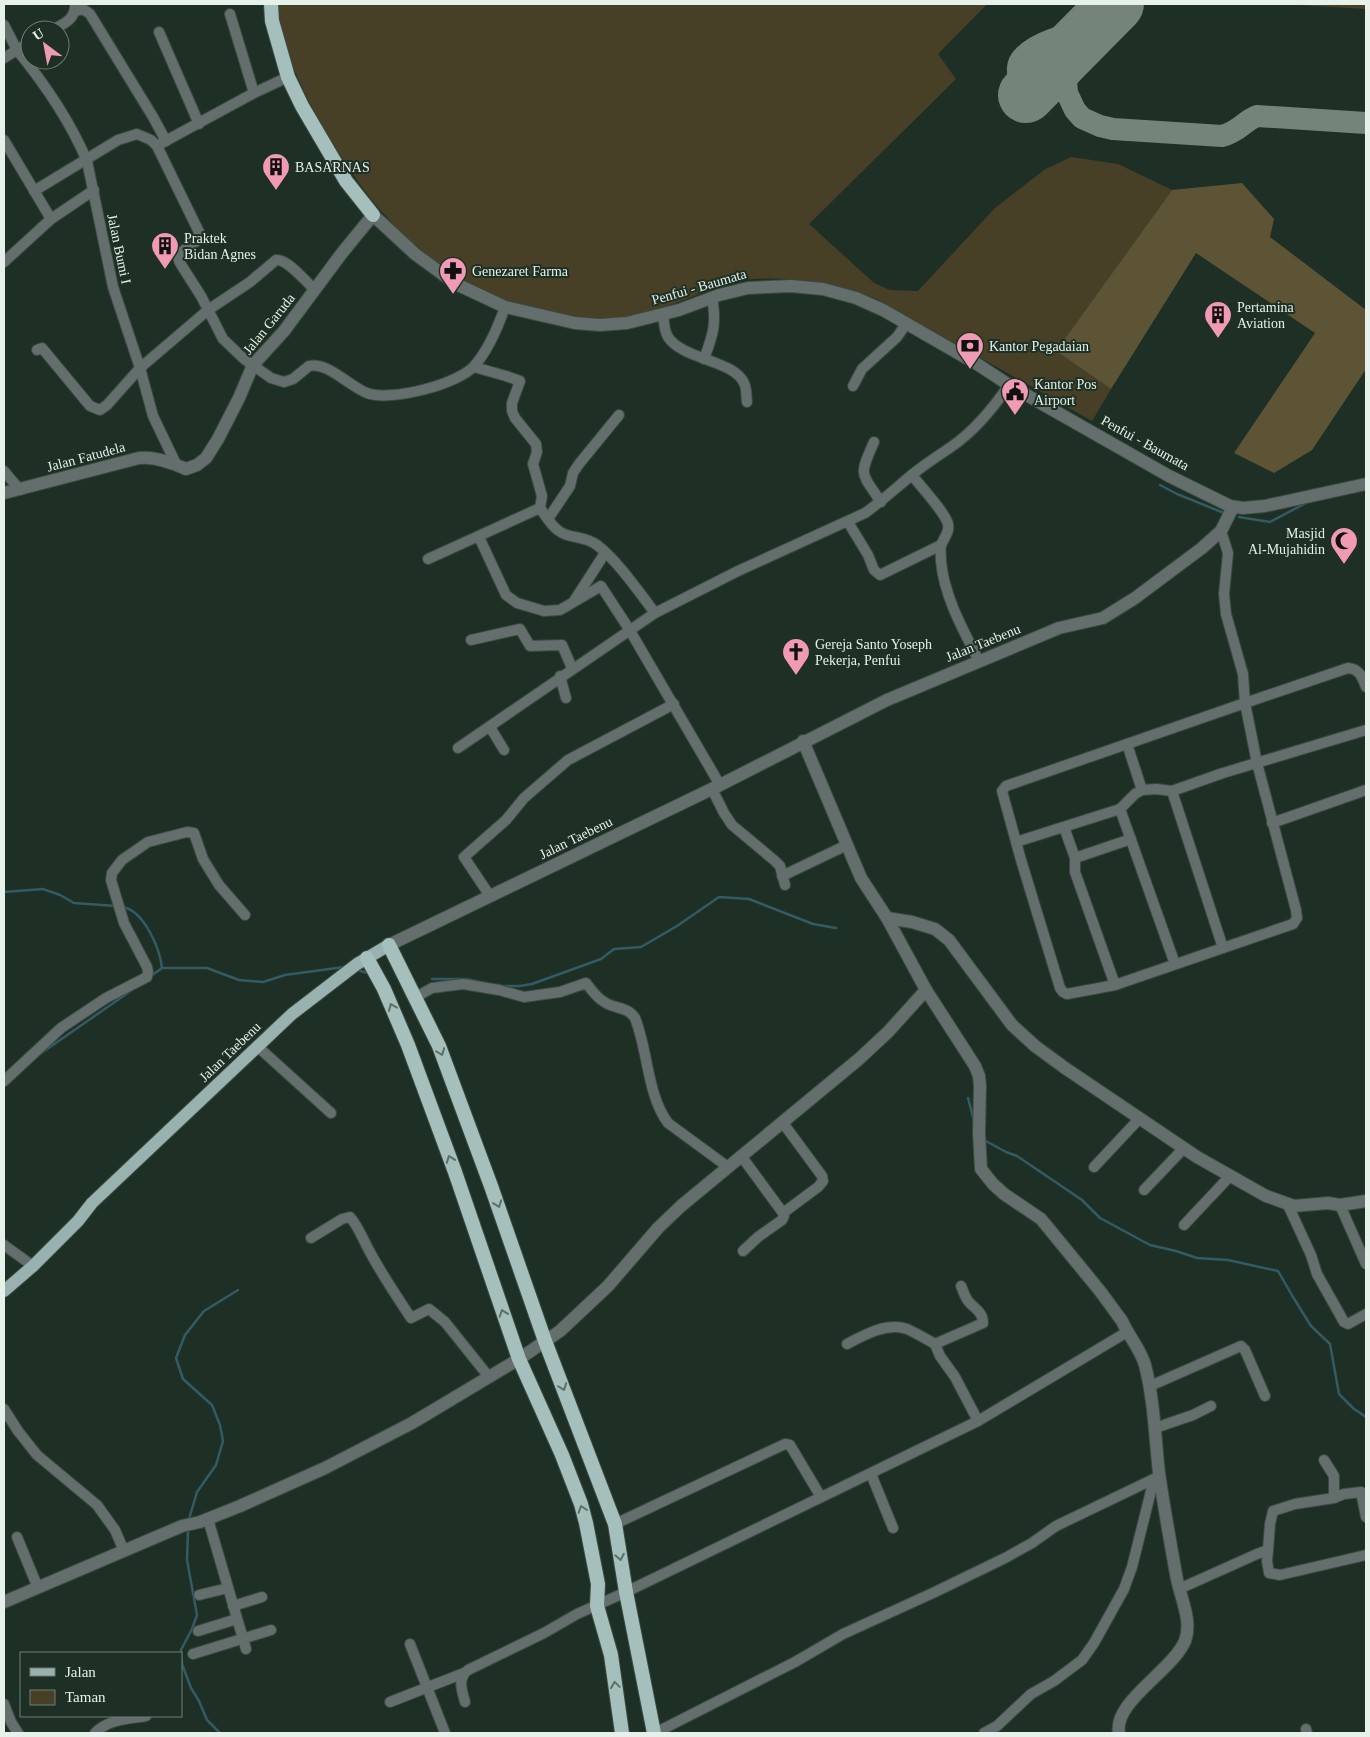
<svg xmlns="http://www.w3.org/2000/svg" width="1370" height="1737" viewBox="0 0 1370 1737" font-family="'Times New Roman',serif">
  <rect width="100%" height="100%" fill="#1e3025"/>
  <g fill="#484026">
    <path d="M275,4H987L938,54L956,79L809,224L874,283L890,290L918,291L995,208L1044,170L1071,157L1118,164L1172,190L1056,351L1111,389L1092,421L877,299C866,295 855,291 844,288C813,279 756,274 725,284C691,296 659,313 622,317C594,320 568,316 541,309C530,307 518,305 507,302C489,296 471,285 456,275C396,237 360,190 325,130C302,91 282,48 275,4Z"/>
    <polygon points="1281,4 1366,4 1366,9 1282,4"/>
  </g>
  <polygon fill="#5d5435" points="1242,183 1274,219 1270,237 1366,310 1366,369 1312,450 1274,473 1234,453 1315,333 1196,253 1111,389 1056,351 1172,190"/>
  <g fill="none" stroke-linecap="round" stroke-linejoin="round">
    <g stroke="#335a65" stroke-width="2.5">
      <polyline points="1160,485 1177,494 1224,513"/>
      <polyline points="1239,517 1270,522 1306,503"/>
      <polyline points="4,892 43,889 60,895 74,903 116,906"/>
      <path d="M122,907C144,910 160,949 162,968L151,976"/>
      <polyline points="162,968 207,968 239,980 263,982 285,975 344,967"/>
      <polyline points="357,970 371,974"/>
      <polyline points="432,979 467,979 485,983"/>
      <polyline points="500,986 520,986 532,984 601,959 614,949 641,947 677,926 719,897 749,899 813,924 836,928"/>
      <polyline points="40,1054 132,990"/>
      <polyline points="968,1098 974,1121"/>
      <polyline points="984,1140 1006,1152 1017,1156 1082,1200 1100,1218 1150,1245 1176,1251 1197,1258 1228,1260 1278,1271 1293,1297 1311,1326 1330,1344 1339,1394 1354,1409 1366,1417"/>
      <polyline points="189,1519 197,1492 216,1465 223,1441 220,1425 212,1405 183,1379 176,1358 185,1335 204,1311 238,1290"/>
      <polyline points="181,1653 181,1650 192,1629 197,1615 187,1560 188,1530"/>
      <polyline points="181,1655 182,1664 191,1688 199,1701 207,1720 220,1733"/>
    </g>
    <g stroke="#75847a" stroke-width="22">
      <path d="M1091,29L1080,58L1066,81L1067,93L1075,110L1082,118L1100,126L1113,129L1222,136C1239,132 1244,121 1257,116L1366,123"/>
      <path d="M1066,81C1060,85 1051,93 1043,93C1024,94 1009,70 1024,56C1040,40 1070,34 1091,29"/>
    </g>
    <polyline stroke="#75847a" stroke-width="56" points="1026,95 1116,4"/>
    <defs>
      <g id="minor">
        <polyline points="76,11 83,9 90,14 153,117 166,141"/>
        <polyline points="230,14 254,93"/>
        <polyline points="4,25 17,50 30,42"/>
        <path d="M52,30C64,24 76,19 75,4"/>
        <polyline points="159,32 199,124"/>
        <path d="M4,58L17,50C44,83 70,121 87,161L113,287L140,368L153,416L176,464"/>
        <polyline points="4,140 51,219"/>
        <polyline points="160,144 254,93 288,77"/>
        <path d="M34,191L118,140L137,134L151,140L157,146L199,232V239L179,254L178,258L180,263L201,296L223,339L244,359L271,378L284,382L293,379L309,366C327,361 350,387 367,393C390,402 460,384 475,365C489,349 498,327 505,307"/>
        <polyline points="4,262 51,219 94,190"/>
        <path d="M663,314C664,321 664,331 668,337C683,360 734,360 744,383C747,388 746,396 747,402"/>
        <path d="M37,350L42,348L90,406L100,410L107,405L140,368L208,310L250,282L276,260C288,259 306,282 315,290"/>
        <path d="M704,359C713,335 717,323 712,298"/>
        <polyline points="853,386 862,369 897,337 906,324"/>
        <path d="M874,442C859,476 860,471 881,502"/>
        <polyline points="4,471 20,490"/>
        <path d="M912,475C920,486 945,512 948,524C950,533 943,538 941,546C940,550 941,556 941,561C944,596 963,630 979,661"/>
        <path d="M540,508C548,519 554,531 567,535C577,538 588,538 597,545C617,560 639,592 655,613"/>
        <polyline points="548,519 570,486 573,473 579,464 619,415"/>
        <polyline points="848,522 868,555 874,570 880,575 941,545"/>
        <path d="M1221,531L1228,553L1224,594L1226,614L1243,674L1245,703L1348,668C1360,669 1362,677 1366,687"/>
        <polyline points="479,537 506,595 517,603 544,611 560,610 601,586 629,629 720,785"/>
        <polyline points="428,559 540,508 542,496 533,464 537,452 536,444 515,418 512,411 512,403 520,381 506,376 474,367"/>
        <polyline points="574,601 605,553"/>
        <polyline points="471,640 520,629 530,646 562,645 572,668"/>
        <polyline points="560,676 566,698"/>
        <polygon points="1245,703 1257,763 1296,910 1297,918 1293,924 1115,985 1067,994 1063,992 1060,988 1021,860 1002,791 1006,786"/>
        <polyline points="490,727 504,750"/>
        <path d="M458,748L655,613L738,571L865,513C882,501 897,487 913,474C925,464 938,456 951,447C973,432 994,407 1009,385"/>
        <polyline points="712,789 724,813 732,825 775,861 780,866 785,885"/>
        <polyline points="1142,790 1156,789 1172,791 1223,948"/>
        <polyline points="1172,791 1223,773 1366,730"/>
        <polyline points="1120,809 1175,964"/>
        <polyline points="1272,823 1366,790"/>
        <polyline points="1064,827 1075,858 1075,872 1115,985"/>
        <polyline points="1016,842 1120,809 1135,794 1142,790 1127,744"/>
        <polyline points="1075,858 1131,839"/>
        <polyline points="782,876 847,845"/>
        <polyline points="490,896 464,857 506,820 524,798 568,760 674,704"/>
        <path d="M416,997L432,988L463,984L499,990L524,997L560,992L586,983C591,989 596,997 603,1001C614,1010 626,1005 635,1018C648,1050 647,1095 668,1123L728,1167"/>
        <polyline points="257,1046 331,1113"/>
        <polyline points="4,1081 61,1028 106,998 147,977 148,972 147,967 124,923 111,880 112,873 122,860 148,842 187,832 194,833 203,859 219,885 245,915"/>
        <polyline points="742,1157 783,1213 818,1187 823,1181 822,1176 783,1123"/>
        <polyline points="1094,1167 1140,1118"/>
        <polyline points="1144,1190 1184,1148"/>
        <polyline points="1288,1205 1311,1255 1317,1274 1344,1322 1348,1324 1366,1314"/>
        <polyline points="1340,1205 1366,1264"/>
        <polyline points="1184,1225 1230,1176"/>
        <path d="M311,1238L342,1219L350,1217C359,1227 364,1242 371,1254C383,1276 397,1297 411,1318L429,1309L445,1322L489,1377"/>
        <polyline points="4,1245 33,1266"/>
        <polyline points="743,1251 758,1237 782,1220 784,1216 783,1213"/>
        <path d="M961,1286C963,1290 965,1298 969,1302C975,1309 983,1312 983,1323L935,1344L940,1356L955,1377L978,1421"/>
        <path d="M847,1344C864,1335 887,1322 907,1329C916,1333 926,1339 935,1344"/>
        <polyline points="1150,1386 1241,1346 1245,1350 1265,1396"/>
        <polyline points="4,1409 18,1431 37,1455 97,1505 115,1530 124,1551"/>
        <polyline points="1155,1428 1193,1415 1211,1406"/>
        <polyline points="1324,1460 1334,1476 1334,1498 1344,1494 1361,1492 1366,1517"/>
        <polyline points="871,1474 893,1528"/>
        <polyline points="208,1519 246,1649"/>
        <polyline points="615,1524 785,1444 790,1445 821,1497"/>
        <polyline points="17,1537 38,1588"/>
        <polyline points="1268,1550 1270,1524 1273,1511 1295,1504 1334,1498"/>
        <polyline points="1179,1589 1257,1554 1268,1550 1267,1561 1269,1573 1280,1575 1366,1555"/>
        <polyline points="199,1595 228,1588"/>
        <polyline points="233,1606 262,1597"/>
        <polyline points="198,1631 237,1619"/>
        <polyline points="410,1644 445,1733"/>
        <polyline points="193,1654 271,1630"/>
        <polyline points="390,1702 464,1673"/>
        <path d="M465,1702C462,1691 457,1678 468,1670L544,1633L577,1614L626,1592L978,1421L1127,1332"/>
        <polyline points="4,1704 11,1722 18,1733"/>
        <polyline points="1306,1729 1307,1733"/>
        <path d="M95,1733C108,1719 128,1719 146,1716"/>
        <polyline points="655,1733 795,1662 843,1634 935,1592 1005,1558 1032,1543 1056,1526 1160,1476"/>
        <polyline points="984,1733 997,1726 1031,1694 1054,1681 1082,1660 1094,1643 1124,1589 1132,1567 1154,1479"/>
      </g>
      <g id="tertiary">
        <path d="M4,493L139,458C154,456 173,463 186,469L197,465L206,458L218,439L239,398L253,365L284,331L342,253L373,215L415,254L456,284L505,307L575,323L600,325L627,323L679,310L719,295L748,288L791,286L823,289L856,298L883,310L977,364L1009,385L1169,476L1230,506L1243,508L1265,506L1366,484"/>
        <path d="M803,741L861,878L887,918L926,990L975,1066L979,1076L980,1086L979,1133L981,1169L993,1184L1004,1194L1041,1219L1100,1291L1122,1321C1129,1337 1140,1348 1145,1365C1154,1400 1155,1437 1159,1473C1164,1507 1170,1541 1176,1574C1179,1595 1193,1620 1185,1641C1172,1671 1113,1702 1119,1733"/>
        <polyline points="887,918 912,922 935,929 949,940 1012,1025 1035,1046 1065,1068 1197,1157 1266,1196 1294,1206 1328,1203 1340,1205 1366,1201"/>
        <polyline points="389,945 720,785 887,700 1059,628 1103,618 1135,598 1202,548 1221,531 1231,511 1230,506"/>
        <polyline points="4,1602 182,1526 200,1522 240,1506 325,1468 412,1423 519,1359 560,1331 608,1286 658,1228 681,1206 859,1059 888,1032 926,990"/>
      </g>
      <polyline id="primary" points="4,1291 33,1266 78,1221 92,1203 292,1014 357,964 389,945"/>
      <g id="trunk">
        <polyline points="271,4 272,21 288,77 302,106 346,181 373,215"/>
        <polyline points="389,945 439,1046 491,1186 545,1341 615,1524 626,1592 654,1733"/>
        <polyline points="367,958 384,989 408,1045 455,1172 519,1359 562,1455 581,1504 586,1523 598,1584 597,1606 611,1655 622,1733"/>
      </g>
    </defs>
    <use href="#minor" stroke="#3a4b40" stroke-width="12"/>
    <use href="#tertiary" stroke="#3a4b40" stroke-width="14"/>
    <use href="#primary" stroke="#3a4b40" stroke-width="14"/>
    <use href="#trunk" stroke="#3a4b40" stroke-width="16"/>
    <use href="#minor" stroke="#636e6d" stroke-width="10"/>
    <use href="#tertiary" stroke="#636e6d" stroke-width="12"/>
    <use href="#primary" stroke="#99b2af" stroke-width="12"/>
    <use href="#trunk" stroke="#a4bfbc" stroke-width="14"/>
  </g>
  <defs><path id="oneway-chevron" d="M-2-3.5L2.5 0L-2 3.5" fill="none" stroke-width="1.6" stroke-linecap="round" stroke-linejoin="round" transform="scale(1.25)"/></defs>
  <g stroke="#5a7069">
    <use href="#oneway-chevron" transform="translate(392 1007) rotate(-113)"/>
    <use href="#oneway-chevron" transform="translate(441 1052) rotate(69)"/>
    <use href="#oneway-chevron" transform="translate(450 1159) rotate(-110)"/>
    <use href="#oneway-chevron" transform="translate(498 1204) rotate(70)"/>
    <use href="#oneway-chevron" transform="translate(503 1313) rotate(-109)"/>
    <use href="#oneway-chevron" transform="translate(563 1387) rotate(69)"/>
    <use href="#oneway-chevron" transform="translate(582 1509) rotate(-108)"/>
    <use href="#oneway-chevron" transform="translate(620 1557) rotate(80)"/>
    <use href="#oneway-chevron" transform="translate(615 1685) rotate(-98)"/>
  </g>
  <defs>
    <symbol id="building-pin" viewBox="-11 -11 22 30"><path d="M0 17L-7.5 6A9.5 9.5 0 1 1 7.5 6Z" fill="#f19ab3" stroke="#1e3025"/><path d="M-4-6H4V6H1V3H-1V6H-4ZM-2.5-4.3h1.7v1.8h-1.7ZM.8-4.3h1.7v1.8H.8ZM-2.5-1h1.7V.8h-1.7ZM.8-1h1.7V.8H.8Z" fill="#111"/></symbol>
    <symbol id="pharmacy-pin" viewBox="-11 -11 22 30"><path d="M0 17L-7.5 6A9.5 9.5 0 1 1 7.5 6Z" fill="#f19ab3" stroke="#1e3025"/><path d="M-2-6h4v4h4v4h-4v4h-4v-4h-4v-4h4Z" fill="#111"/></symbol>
    <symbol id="bank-pin" viewBox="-11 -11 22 30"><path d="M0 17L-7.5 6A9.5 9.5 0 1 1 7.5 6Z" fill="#f19ab3" stroke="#1e3025"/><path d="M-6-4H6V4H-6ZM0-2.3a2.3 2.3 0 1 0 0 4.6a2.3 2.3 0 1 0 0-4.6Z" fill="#111"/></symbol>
    <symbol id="civic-pin" viewBox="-11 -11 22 30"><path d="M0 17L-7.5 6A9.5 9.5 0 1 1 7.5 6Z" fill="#f19ab3" stroke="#1e3025"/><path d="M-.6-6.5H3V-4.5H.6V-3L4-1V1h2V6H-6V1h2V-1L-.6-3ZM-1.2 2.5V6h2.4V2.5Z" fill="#111"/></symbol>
    <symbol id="mosque-pin" viewBox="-11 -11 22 30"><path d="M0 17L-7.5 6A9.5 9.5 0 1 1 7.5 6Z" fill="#f19ab3" stroke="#1e3025"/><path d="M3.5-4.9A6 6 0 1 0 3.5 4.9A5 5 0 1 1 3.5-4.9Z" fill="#111"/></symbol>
    <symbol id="church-pin" viewBox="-11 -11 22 30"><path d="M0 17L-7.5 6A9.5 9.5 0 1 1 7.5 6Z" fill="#f19ab3" stroke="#1e3025"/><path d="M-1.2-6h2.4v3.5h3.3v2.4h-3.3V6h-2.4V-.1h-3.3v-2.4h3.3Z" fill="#111"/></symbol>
  </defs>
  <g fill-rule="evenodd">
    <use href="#building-pin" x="260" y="151" width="32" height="43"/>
    <use href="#building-pin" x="149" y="230" width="32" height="43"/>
    <use href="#pharmacy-pin" x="437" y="255" width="32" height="43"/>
    <use href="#building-pin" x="1202" y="299" width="32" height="43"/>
    <use href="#bank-pin" x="954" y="330" width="32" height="43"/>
    <use href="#civic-pin" x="999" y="376" width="32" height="43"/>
    <use href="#mosque-pin" x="1328" y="525" width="32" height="43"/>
    <use href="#church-pin" x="780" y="636" width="32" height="43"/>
  </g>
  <g text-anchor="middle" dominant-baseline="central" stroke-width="4" stroke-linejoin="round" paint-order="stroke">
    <g font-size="14" fill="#e5f1e9" stroke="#1e3025" text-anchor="start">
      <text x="295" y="167">BASARNAS</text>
      <text x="184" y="238">Praktek<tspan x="184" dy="16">Bidan Agnes</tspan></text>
      <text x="472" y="271">Genezaret Farma</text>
      <text x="1237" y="307">Pertamina<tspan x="1237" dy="16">Aviation</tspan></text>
      <text x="989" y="346">Kantor Pegadaian</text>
      <text x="1034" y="384">Kantor Pos<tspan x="1034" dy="16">Airport</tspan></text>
      <text x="1325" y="533" text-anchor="end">Masjid<tspan x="1325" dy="16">Al-Mujahidin</tspan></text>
      <text x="815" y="644">Gereja Santo Yoseph<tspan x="815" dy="16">Pekerja, Penfui</tspan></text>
    </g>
    <g font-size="14" fill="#e5f1e9" stroke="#1e3025">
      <text transform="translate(119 249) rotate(78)">Jalan Bumi I</text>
      <text transform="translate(699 287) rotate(-16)">Penfui - Baumata</text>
      <text transform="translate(269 324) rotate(-51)">Jalan Garuda</text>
      <text transform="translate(1145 443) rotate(29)">Penfui - Baumata</text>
      <text transform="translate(86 457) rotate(-15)">Jalan Fatudela</text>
      <text transform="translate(983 643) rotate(-22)">Jalan Taebenu</text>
      <text transform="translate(576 838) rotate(-26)">Jalan Taebenu</text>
      <text transform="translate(230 1052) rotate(-44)">Jalan Taebenu</text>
    </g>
  </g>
  <rect width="1370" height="1737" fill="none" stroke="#e5f1e9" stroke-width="10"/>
  <rect x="20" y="1652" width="162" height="65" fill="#1e3025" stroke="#6e7d73"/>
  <rect x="30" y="1668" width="25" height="8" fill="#99b2af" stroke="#6e7d73"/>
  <text x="65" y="1677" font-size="15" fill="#e5f1e9">Jalan</text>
  <rect x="30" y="1690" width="25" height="15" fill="#484026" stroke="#6e7d73"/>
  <text x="65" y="1702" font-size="15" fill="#e5f1e9">Taman</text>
  <g transform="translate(45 45) rotate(328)"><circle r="24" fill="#1e3025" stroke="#6e7d73"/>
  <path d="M0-4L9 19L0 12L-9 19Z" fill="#f19ab3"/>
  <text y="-8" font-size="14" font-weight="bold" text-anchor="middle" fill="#e5f1e9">U</text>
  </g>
</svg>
